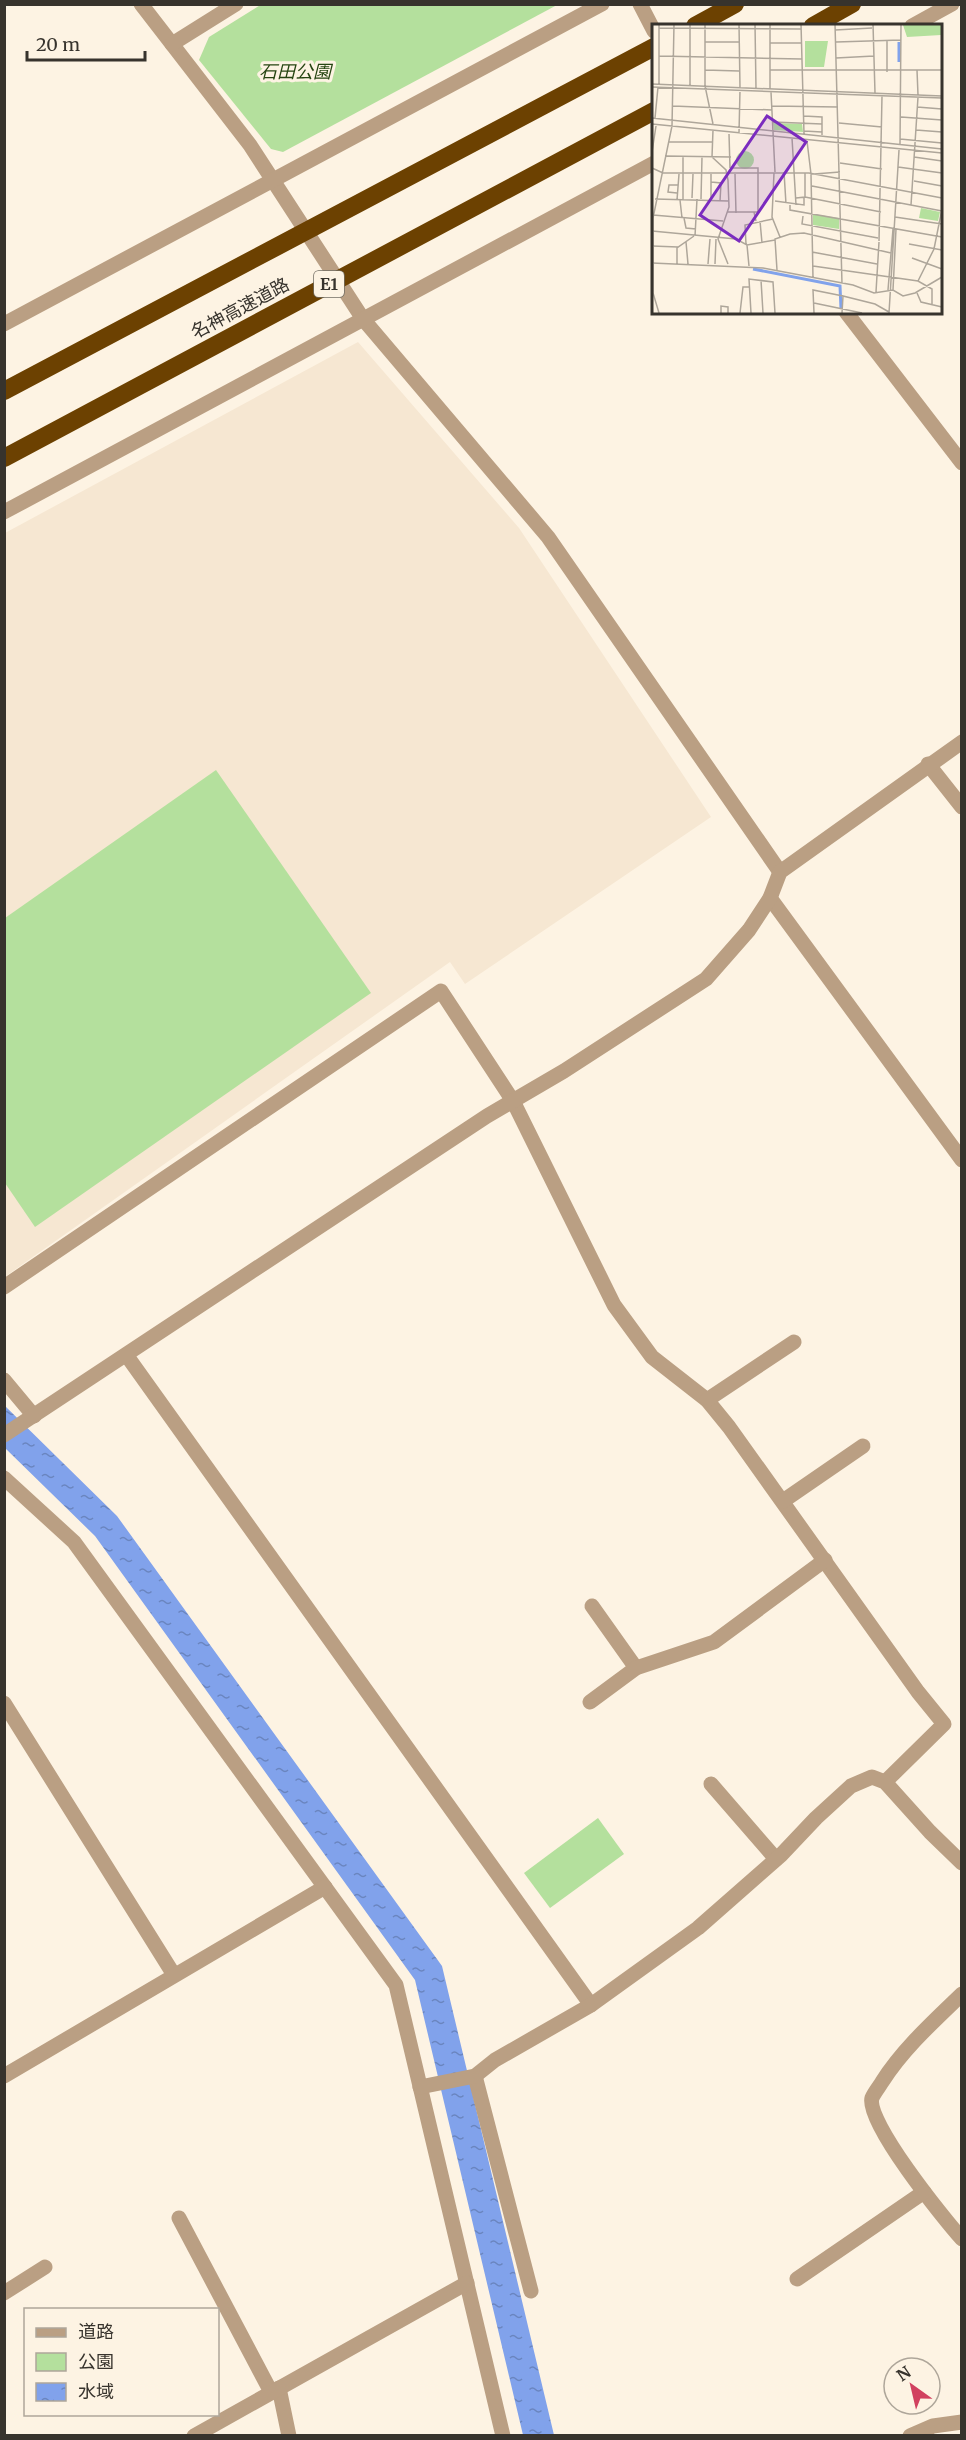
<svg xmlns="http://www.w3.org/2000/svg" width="966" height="2440" viewBox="0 0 966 2440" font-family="Merriweather,'Noto Sans JP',serif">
  <defs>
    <pattern id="water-ripples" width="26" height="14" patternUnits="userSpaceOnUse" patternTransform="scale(1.5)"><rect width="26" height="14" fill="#81a2eb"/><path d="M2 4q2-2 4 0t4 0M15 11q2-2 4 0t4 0" fill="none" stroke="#6a85bf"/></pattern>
  </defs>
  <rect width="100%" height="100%" fill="#fdf3e3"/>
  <polygon fill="#f6e7d2" points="358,342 519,528 711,817 465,984 450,962 6,1276 5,533"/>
  <g fill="#b4e09d">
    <polygon points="262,4 557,4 557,5 283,152 271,149 199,60 209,37"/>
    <polygon points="216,770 371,993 35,1227 5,1183 5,918"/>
    <polygon points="598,1818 624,1854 550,1908 524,1873"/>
  </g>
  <polygon fill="url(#water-ripples)" points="4,1405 117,1516 442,1966 554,2435 523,2435 415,1980 95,1536 5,1448"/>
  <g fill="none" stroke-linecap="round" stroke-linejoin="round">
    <g stroke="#ba9f83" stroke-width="15">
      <polyline points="141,4 250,145 363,319 548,537 780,872"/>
      <polyline points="640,4 654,31"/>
      <polyline points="912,26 952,4"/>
      <polyline points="172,44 236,4"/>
      <polyline points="846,312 962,463"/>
      <polyline points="4,324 602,4"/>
      <polyline points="4,512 654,163"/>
      <polyline points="928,764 962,807"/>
      <polyline points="770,898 962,1160"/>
      <polyline points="4,1287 441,991 513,1101 614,1305 652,1357 707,1400 729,1427 918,1692 944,1724 885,1782"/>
      <polyline points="127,1356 591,2005"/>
      <polyline points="4,1380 34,1416"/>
      <polyline points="707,1400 794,1342"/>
      <polyline points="4,1435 487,1116 564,1071 706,979 749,930 770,898 780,872 962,742"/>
      <polyline points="4,1478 74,1542 396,1985 503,2436"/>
      <polyline points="783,1501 863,1446"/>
      <polyline points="592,1606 636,1668"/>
      <polyline points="590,1702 636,1668 714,1642 825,1560"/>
      <polyline points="4,1703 174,1975"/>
      <polyline points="711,1784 776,1859"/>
      <path d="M962,1994C934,2021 903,2049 882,2082C879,2087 874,2093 872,2098C865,2121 944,2219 962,2239"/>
      <polyline points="4,2076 325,1887"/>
      <polyline points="475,2076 531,2291"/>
      <polyline points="420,2087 475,2076 495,2060 591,2005 698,1928 781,1855 816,1818 851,1786 872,1777 885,1782 930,1832 962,1863"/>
      <polyline points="179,2218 271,2392"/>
      <polyline points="797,2279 924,2192"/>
      <polyline points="4,2293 45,2267"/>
      <polyline points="279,2388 289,2436"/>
      <polyline points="194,2436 467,2283"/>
      <polyline points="910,2436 933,2426 962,2422"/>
    </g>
    <g stroke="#6c4101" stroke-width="18">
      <polyline points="695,26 735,4"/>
      <polyline points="813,26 852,4"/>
    </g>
    <g stroke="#6c4101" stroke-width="18">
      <polyline points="4,391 654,47"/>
      <polyline points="4,458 654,111"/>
    </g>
  </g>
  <g text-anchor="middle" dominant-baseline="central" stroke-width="6" stroke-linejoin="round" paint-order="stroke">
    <rect fill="#fdf3e3" stroke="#726d64" stroke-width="1.5" x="314" y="271" width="30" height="26" rx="4.5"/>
    <g font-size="16" font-weight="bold" fill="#37332d">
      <text x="329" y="284">E1</text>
    </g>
    <g font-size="18" font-style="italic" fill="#264512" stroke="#fdf3e3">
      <text x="295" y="71">石田公園</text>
    </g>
    <g font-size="18" fill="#37332d" stroke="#fdf3e3">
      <text transform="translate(240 308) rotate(-28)">名神高速道路</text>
    </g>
  </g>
  <g transform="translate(652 24)">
    <rect width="290" height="290" fill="#fdf3e3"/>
    <path d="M251,1H289V11L255,13ZM153,17H176L172,43H153ZM121,99L150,100L151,108L122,106ZM84 136a9 9 0 1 1 18 0a9 9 0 1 1-18 0ZM269,184L288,188L286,197L267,194ZM161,190L187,194V205L161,201Z" fill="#b4e09d"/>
    <path fill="none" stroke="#81a2eb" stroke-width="3" d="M247,18V38M101,245L188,262L189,285"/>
    <path fill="none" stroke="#aea69a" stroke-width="1.5" d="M7,0V61M38,0V62M53,0V62L61,100M87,0L88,64M103,0L104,65M118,0V65M149,0L152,110M183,0L190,260M221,0L223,69M7,4L149,5M183,6L220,4M235,17V48M53,18H87M184,18L249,16M118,19H149M7,32L150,35M184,34L222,32M53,46L87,47M118,46H290M265,46L266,71M0,60L290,72M0,63L290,74M119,68L123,148M21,82L120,86M120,82L186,83M265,83L290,85M152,92L170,93V111M249,93L290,96M0,94L290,125M3,94L6,63M121,98L170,100M187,99L230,103M0,100L290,129M61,106L60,133L74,146L76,156L77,183L66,215L76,240M264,106L290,108M152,107L170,108M87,109L88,66M77,110L78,144M140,114L144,181M248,115L290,119M155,117L159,150L161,254M17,118H60M248,120L249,0M0,128L4,102M13,132L79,133M31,133V176M262,133L290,137M188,139L230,145M246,143L290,149M0,144L11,149H157L290,174M79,144H106V188H102M132,148L134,180M122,149L120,193L128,213M83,150L84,189M162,150L188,148M262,157L290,162M59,158L69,159L68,177M160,162L290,187M25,169L16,168L17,161H26M153,173L229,188M40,174L41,150M144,174L153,173V149M3,175L76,177M49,175L50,133M59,175V150M25,176L27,150M28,176L30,194M123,177L152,181V174M138,181V186L290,213M259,181L266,73M75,188H102L104,197M1,191L71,197M151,192L150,200L226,214M243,193L290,200M32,194L34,204L44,205M108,197L110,219M0,207L84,215L95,221L123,216M43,212L45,175M227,217L230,72M34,218L36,240M94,220L93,201L121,195M257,220L290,226M95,221L97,242M0,222L26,223M160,228L225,240M260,234L290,245M0,239L111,244L201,261L222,269L241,266L251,272L263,269L290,253M25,240V224L42,212M56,240L58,215M63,240L64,215M161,242L266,257L280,265V281M125,246L123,215L138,210L152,209L239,229M109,256L111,289M266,257L282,225L290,185M236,266L241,205M241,266L244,205M224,268L227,218M265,269L269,278L290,283M162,279L210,289M7,289L1,269V194L20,102L22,0M69,289V282L76,283V289M88,289L91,263H98M99,289L97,255L121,258L123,289M162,289L161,266L191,272M190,289L191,272L223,280L237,288M237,289L247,126"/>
    <path fill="#7b2cbf" fill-opacity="0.15" stroke="#7b2cbf" stroke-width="3" d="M115,92L154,118L87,217L48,191Z"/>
    <rect width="290" height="290" fill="none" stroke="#37332d" stroke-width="3"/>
  </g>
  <rect width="966" height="2440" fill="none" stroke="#37332d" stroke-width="12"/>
  <rect x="24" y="2308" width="195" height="108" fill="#fdf3e3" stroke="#aea69a" stroke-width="1.5"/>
  <rect x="36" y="2328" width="30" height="9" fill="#ba9f83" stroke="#aea69a" stroke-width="1.5"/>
  <text x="78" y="2338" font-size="18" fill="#37332d">道路</text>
  <rect x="36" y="2353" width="30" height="18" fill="#b4e09d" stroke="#aea69a" stroke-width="1.5"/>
  <text x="78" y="2368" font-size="18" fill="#37332d">公園</text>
  <rect x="36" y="2383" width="30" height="18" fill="url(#water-ripples)" stroke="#aea69a" stroke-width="1.5"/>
  <text x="78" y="2398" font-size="18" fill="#37332d">水域</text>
  <g transform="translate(912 2386) rotate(326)"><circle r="28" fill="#fdf3e3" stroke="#aea69a" stroke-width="1.5"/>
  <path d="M0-4.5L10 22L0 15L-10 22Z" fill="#d1415f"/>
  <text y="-9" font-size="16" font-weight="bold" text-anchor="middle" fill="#37332d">N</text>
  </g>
  <path d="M27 51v9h118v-9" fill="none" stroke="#37332d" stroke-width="3"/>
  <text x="36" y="51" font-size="18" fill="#37332d" stroke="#fdf3e3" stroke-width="4.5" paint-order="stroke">20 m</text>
</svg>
